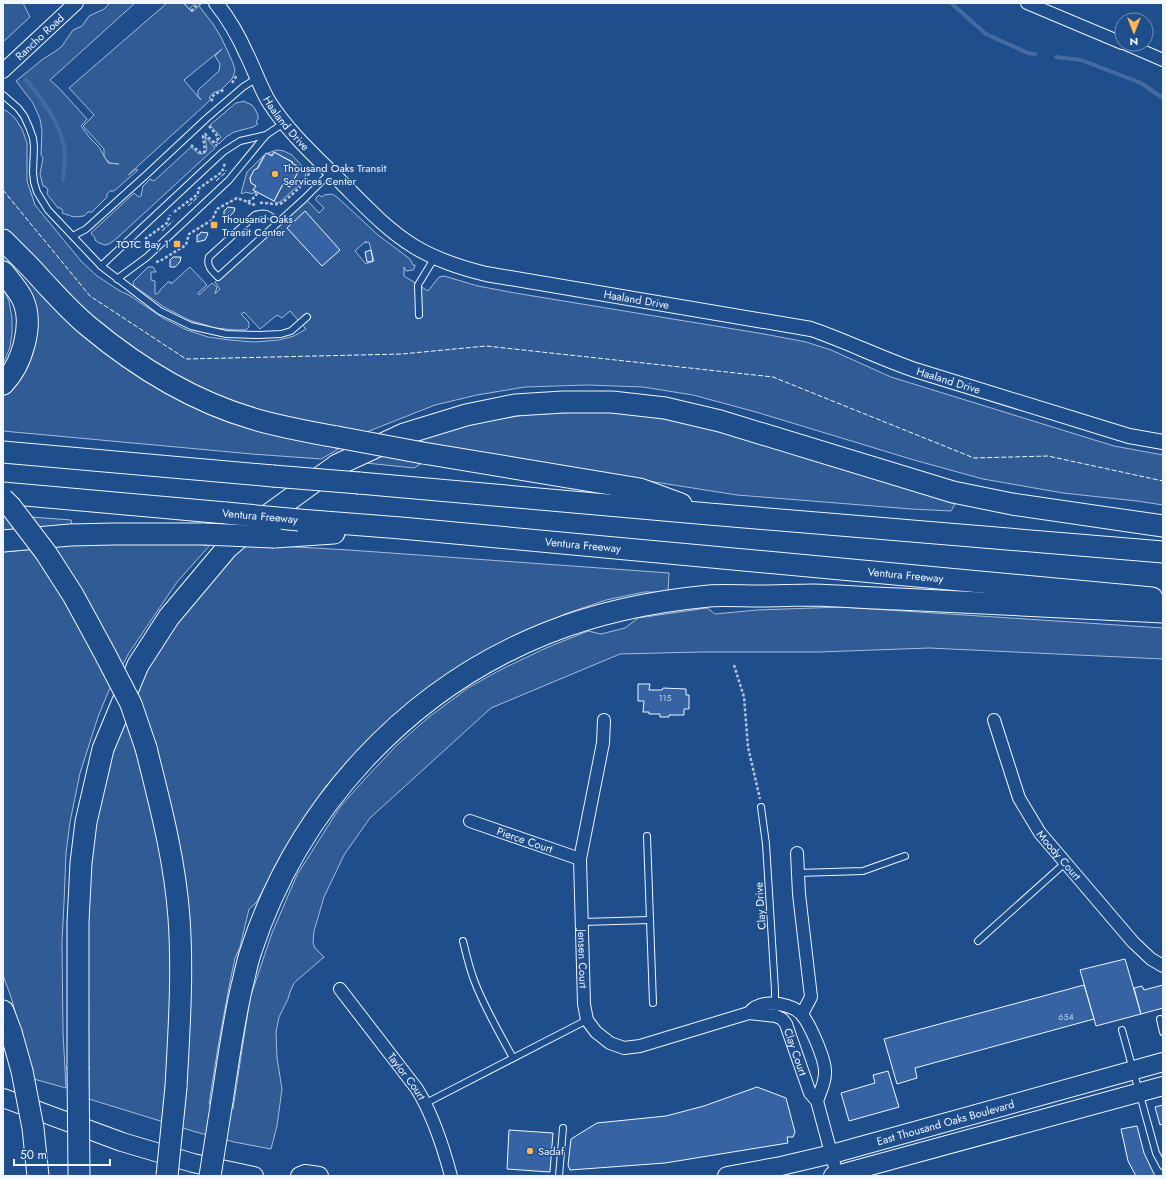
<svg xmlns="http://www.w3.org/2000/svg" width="1166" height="1179" viewBox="0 0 1166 1179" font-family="Jost,sans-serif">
  <rect width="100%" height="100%" fill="#1f4e8c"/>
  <g fill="#305b95" stroke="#a8bbd7" fill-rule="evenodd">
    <polygon points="3,3 23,3 30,17 3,42"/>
    <path d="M110,3H135L50,80L58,87L87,119L81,126L90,138L99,147L108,163L119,164L110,163L104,157V149L83,126L94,115L69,88L167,3H183L189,9L184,3H196L189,9L192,12L199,6L213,24L221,37L233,63L235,70L234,74L232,79L221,90L213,93L209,98L211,99L205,105L128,175L136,169L138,170L114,191H110L107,194V197L92,212H88L84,216L74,217L62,213L63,211L61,208H58L47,194L48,190L46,187L43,186L40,174L43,158L41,155L42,131L40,119L33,103L16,81L43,59L56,51L62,46L73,30L82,26L89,16L104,9ZM222,49L215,56L220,64L219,71L198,90V96L201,100L184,80Z"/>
    <polygon points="245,101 245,102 252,105 255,109 258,115 258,119 256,122 258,124 253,127 234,132 226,137 219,144 216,142 221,137 210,125 236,103"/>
    <path d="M3,109L8,112L15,118L22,129L27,143V181L35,205L81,261L97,276L120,291L129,295L163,318L187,330L208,337L230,340L254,342L279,340L294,336L306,329L290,311L282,318L277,315L260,329L244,312L241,314L248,321L249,324V327L246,330H235L215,328L189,320L164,307L134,286L133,282L148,267H153L156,272H151V280L155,281V294H157L160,291V290L168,282H171V284L190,267L207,285L198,293L199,295L212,283L217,287L215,294L220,289L215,282L306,199L319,213L324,208L316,200V198L319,195L322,197L324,195L332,194L337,197L378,235L410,259L413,265H415L414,269L413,270L406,271L404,267V276L428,291L439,277L444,276L478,286L515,293L764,334L806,342L831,350L891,377L1114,446L1163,455V505L1137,501L1063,493L983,479L914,460L756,412L693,395L643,387L587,385L525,387L477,395L435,405L364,433L289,419L236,404L185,383L107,334L40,270L3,229ZM366,241L365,243L369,242L374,261L366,264L355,251Z"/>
    <polygon points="205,136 215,148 116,239 109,244 105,245 99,243 95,240 95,238 91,233 134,193 139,197 141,196 143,186 150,179 154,181 191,147 199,154 205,153 207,149"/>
    <polygon points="277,150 284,151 292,155 304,168 306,173 305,178 302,182 280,202 277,203 274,201 283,184 290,187 299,170 296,168 297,166 292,163 293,162 274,152 271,155 268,153"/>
    <polygon points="264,155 257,168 254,171 250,178 251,183 256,186 253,190 256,192 251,194 250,193 245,192 243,194 241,193 247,172"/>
    <polygon points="3,254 49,302 120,362 344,446 321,459 252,454 3,431 3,390 26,353 13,271 3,260"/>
    <polygon points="3,288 9,301 12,318 12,333 10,347 3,364"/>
    <polygon points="580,412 608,412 653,417 705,427 918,491 955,504 951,511 911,509 737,495 579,470 427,460 414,468 366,463 420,440 457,428 488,421 524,415"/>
    <polygon points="3,515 71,520 73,529 3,533"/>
    <polygon points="117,543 211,544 177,582 129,653 109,690 98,717 80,773 70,822 66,853 64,903 62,942 63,1032 66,1088 34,1079 11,997 3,975 3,552 63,546"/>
    <polygon points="244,545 279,546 349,550 669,573 668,592 644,592 606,600 565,614 486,650 443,677 407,705 370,737 326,786 295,832 256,903 249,909 240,947 235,958 229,987 218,1047 209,1104 233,1109 250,998 272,933 297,875 340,807 364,780 397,745 429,717 468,688 500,670 546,648 588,631 601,634 625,628 638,618 707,608 715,614 757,610 842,607 1163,628 1163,659 929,648 819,652 699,652 620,654 491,708 370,818 344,855 324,897 314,931 313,943 315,948 324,957 294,983 290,992 288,999 279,1017 276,1032 277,1058 282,1089 277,1126 271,1149 234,1142 196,1132 89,1099 88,878 94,826 105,770 146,670 175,626 207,582"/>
  </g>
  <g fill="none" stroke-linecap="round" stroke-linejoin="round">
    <g stroke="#446ba0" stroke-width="4">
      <polyline points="951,3 986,34 1028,53 1035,54"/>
      <polyline points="1056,57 1081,60 1141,83 1163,98"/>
      <path d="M26,80C43,100 58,120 64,146C66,156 64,170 63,180"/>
    </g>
  </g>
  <g fill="#3563a3" stroke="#f2f6ff">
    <polygon points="274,152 292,162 292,163 297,166 296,168 299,170 290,187 283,184 274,201 253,190 256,186 251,183 250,178 254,170 258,168 266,153 272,156"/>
    <polygon points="228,207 235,208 234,212 229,217 224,217 224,211"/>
    <polygon points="305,211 340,250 322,266 287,228"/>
    <polygon points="201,232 208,233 207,236 205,240 197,242 197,235 199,235"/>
    <polygon points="371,250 373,261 367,262 365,252"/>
    <polygon points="173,257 181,257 180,262 175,267 170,267 170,260"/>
    <polygon points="638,684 650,684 649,690 662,690 663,688 686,689 686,695 689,695 689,709 684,709 684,715 669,715 669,717 660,717 660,714 649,714 649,712 643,712 644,701 638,701"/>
    <polygon points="1125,959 1141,1014 1096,1026 1080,970"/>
    <polygon points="1084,985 1094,1019 915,1068 917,1078 897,1084 884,1039"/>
    <polygon points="1163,985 1163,1008 1141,1014 1134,988 1142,986 1144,990"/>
    <polygon points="888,1071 899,1107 849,1121 841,1093 875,1083 873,1075"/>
    <polygon points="757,1087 786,1098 795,1132 793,1137 787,1137 788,1143 665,1163 570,1170 568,1165 571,1139 597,1123 666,1116 704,1106"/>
    <polygon points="1163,1105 1163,1124 1160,1125 1155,1107"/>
    <polygon points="1137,1126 1144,1153 1155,1176 1136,1176 1128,1161 1121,1129"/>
    <polygon points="509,1130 553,1133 550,1172 507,1169"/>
  </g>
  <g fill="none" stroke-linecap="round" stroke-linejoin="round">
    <defs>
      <g id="service">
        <polyline points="3,95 18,108 24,116 29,127 33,138 34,147 33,172 34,182 37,192 48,210 101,266 160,311 191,326 226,334 259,335 281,334 291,331 307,317"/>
        <path d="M278,222C269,215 266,211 255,215L209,257C206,266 212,271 218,277L304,199L331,172"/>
        <polyline points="73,236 86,229 146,175 207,118 243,87 257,78"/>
        <polyline points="101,266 223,152 240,141 266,135"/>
        <polyline points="117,279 147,257 229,180 266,135 284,123"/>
        <polyline points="419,315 418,285 435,257"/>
        <polyline points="761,807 766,844 775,990 775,1004"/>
        <polyline points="647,836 653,1003"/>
        <polyline points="798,873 863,871 905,856"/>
        <polyline points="582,922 650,920"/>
        <path d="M463,941C466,953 469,967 474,980C484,1007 499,1032 513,1058"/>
        <polyline points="978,941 1065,863"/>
        <polyline points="1160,1019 1163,1032"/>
        <polyline points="1122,1030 1156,1153 1163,1166"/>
        <polyline points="426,1103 587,1020"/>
        <polyline points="559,1176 563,1128"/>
      </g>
      <g id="minor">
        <polyline points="1027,3 1122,43"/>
        <polyline points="1126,44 1163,60"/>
        <path id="s1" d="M604,720L603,743L580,859L584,1004L587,1020L596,1032L610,1043L624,1048L640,1046L749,1013L776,1016L782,1019L786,1024L789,1033L810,1093L817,1101L837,1175"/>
        <path id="s2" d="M994,720L1019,798L1040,833L1133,942L1151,959L1163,966"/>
        <path id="s3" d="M470,821L580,859"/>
        <polyline points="797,853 799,894 811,997 802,1014"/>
        <path id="s4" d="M340,989L417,1089C433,1115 443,1146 451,1176"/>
        <path d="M749,1013C751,1011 753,1008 756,1007C768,1000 793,1004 802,1015C810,1024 825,1059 825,1071C826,1081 820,1092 817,1101"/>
      </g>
      <g id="tertiary">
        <path id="s5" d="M216,3C229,19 239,37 247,55C255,71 260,87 269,102C289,133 316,157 342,183C365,206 387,230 415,247C437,260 461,268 486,274L811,329C846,341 880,358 915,370L1129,436L1163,442"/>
        <path id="s6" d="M3,71L76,3"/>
      </g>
      <g id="primary">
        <polyline points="3,1098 122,1142 193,1163 254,1176"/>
        <polyline points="300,1176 305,1174 319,1176"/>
        <path id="s7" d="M727,1176L781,1166L832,1154L1163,1062"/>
        <polyline points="833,1176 1163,1086"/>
      </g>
      <g id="motorway">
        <path d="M3,240C16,253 29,265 41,279C56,295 71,312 88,326C137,367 192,401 254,419C281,427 309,432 337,437"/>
        <path d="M3,272C8,278 20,293 23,300C34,325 22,365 3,384"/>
        <polyline points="3,452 273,476"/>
        <polyline points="423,453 640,489 681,504"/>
        <polyline points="359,483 709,514 1163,552"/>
        <polyline points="3,493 226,513"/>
        <path id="s8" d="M299,520L401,528L1152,598"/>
        <polyline points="274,537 334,533"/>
        <polyline points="3,541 70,535 113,534 204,534"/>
        <path d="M146,748C160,804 175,860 179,918C183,974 179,1031 176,1087"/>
        <polyline points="3,1011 11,1032"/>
        <polyline points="78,1066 78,922 81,863 86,822 103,749 138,665 169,617 227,548 253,526 337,465 404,434 466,415 515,405 563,402 612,402 665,408 720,421 953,492 1012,504 1163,526"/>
        <path d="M222,1101C228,1063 233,1024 242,986C245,975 247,962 251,951C298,807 407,689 547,633C597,613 656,601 709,596C725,595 742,596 758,596C776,596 795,595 813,595C842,596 870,598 899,599C987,603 1075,608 1163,612"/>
      </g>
    </defs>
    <use href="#service" stroke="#f2f6ff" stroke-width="8"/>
    <use href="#minor" stroke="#f2f6ff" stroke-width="14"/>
    <use href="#tertiary" stroke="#f2f6ff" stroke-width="16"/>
    <use href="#primary" stroke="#f2f6ff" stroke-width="20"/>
    <use href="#motorway" stroke="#f2f6ff" stroke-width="23"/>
    <g stroke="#b3c4dc" stroke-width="2.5" stroke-dasharray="3 2" stroke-linecap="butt">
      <polyline points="191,11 198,4 201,4"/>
      <polyline points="232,83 237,75"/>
      <polyline points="211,101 212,100 212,97 215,94 224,90"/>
      <polyline points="209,126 218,137 218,139 214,142"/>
      <polyline points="191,145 201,153 204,152 205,151 203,136 205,134 217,146"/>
      <polyline points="248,202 256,196 257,192"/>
      <path d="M260,203C268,202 275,206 282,203C291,195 305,185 309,173"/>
      <polyline points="174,212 198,194 198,189 222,172 225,163"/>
      <polyline points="145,239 167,223 170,215"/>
      <polyline points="156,262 160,261 186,245 189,234 212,220 217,209 237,198 248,202 251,205 256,204"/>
      <polyline points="734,665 744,697 748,747 760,799"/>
    </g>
    <use href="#service" stroke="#1f4e8c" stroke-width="6"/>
    <use href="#minor" stroke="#1f4e8c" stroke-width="12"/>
    <use href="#tertiary" stroke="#1f4e8c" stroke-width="14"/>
    <use href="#primary" stroke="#1f4e8c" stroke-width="18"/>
    <use href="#motorway" stroke="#1f4e8c" stroke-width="21"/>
    <defs>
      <g id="motorway-bridge">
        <polyline points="337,437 423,453"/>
        <polyline points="273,476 359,483"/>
        <polyline points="3,499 11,507 46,553 73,595 104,652 131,704 146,748"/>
        <polyline points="226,513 299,520"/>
        <polyline points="204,534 274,537"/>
        <polyline points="11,1032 22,1071 33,1128 38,1176"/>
        <polyline points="78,1066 79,1176"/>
        <polyline points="167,1176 176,1087"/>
        <polyline points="210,1176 222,1101"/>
      </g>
    </defs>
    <use href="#motorway-bridge" stroke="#f2f6ff" stroke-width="23" stroke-linecap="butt"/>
    <use href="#motorway-bridge" stroke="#1f4e8c" stroke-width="21"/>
    <g stroke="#f2f6ff" stroke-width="1" stroke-dasharray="5 2" stroke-linecap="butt">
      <polyline points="216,181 225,173 226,170"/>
      <polyline points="3,190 90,296 186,359 402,354 486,346 773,377 974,458 1048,456 1163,481"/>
      <polyline points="188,206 199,196"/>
      <polyline points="162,231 173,221"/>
    </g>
  </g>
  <g fill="#ffb74d" stroke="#1f4e8c" stroke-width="1.5">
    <circle cx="275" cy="174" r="4"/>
    <rect x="210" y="221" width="8" height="8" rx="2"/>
    <rect x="173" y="240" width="8" height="8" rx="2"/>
    <circle cx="530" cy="1151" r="4"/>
  </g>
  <g text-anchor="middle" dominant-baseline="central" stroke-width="3" stroke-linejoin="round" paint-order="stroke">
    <g font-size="9" fill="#c3d1e8">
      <text x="665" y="697">115</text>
      <text x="1066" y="1016">654</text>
    </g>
    <g font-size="11" fill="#f2f6ff" stroke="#1f4e8c">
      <text stroke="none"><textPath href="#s6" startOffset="50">Rancho Road</textPath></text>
      <text stroke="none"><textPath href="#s5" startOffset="140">Haaland Drive</textPath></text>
      <text stroke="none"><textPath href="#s5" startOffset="548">Haaland Drive</textPath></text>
      <text stroke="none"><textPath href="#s5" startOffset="872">Haaland Drive</textPath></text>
      <text transform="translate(260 516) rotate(5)">Ventura Freeway</text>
      <text stroke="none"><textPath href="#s8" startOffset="285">Ventura Freeway</textPath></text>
      <text stroke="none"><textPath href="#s8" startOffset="609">Ventura Freeway</textPath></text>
      <text stroke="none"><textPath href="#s3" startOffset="58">Pierce Court</textPath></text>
      <text stroke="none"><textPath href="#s2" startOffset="152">Moody Court</textPath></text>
      <text transform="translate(760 906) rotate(-94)">Clay Drive</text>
      <text stroke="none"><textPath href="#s1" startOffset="241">Jensen Court</textPath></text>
      <text stroke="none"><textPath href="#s1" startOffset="550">Clay Court</textPath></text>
      <text stroke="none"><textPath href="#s4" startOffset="110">Taylor Court</textPath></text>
      <text stroke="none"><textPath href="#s7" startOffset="225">East Thousand Oaks Boulevard</textPath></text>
    </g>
    <g font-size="11" fill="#f2f6ff" stroke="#1f4e8c" text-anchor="start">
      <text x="283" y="168">Thousand Oaks Transit<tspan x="283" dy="13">Services Center</tspan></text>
      <text x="222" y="219">Thousand Oaks<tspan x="222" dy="13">Transit Center</tspan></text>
      <text x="169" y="244" text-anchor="end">TOTC Bay 1</text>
      <text x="538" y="1151">Sadaf</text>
    </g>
  </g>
  <rect width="1166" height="1179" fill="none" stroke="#f2f6ff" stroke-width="8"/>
  <g transform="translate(1134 32) rotate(180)"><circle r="19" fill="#1f4e8c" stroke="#7391ba"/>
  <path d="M0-3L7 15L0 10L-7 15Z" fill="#ffb74d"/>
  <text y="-6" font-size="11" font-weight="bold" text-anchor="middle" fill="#f2f6ff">N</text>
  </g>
  <path d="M14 1159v6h96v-6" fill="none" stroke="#f2f6ff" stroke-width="2"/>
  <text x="20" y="1159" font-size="12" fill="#f2f6ff" stroke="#1f4e8c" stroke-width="3" paint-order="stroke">50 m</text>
</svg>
